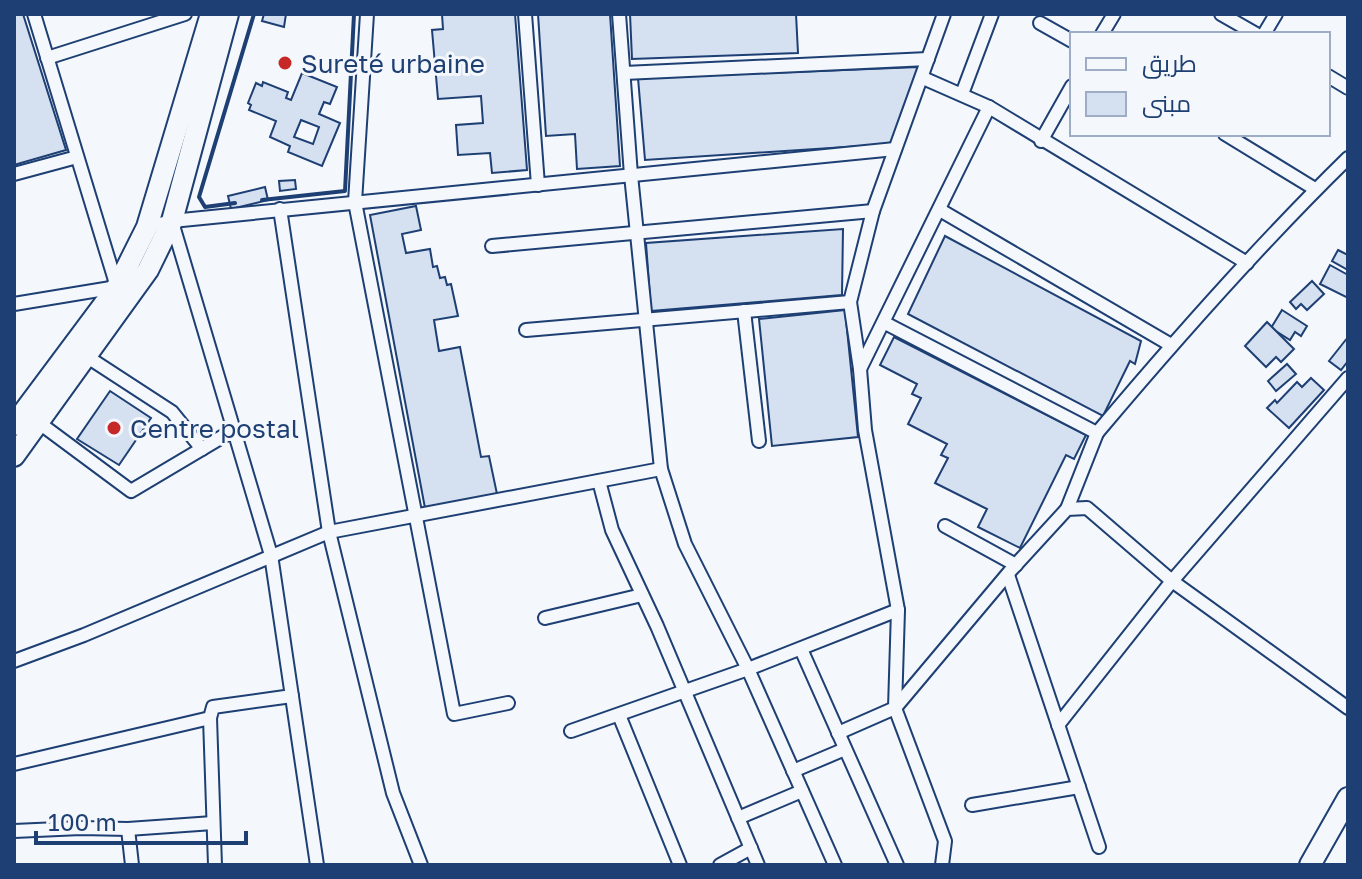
<svg xmlns="http://www.w3.org/2000/svg" width="1362" height="879" viewBox="0 0 1362 879" font-family="'Golos Text',Cairo,sans-serif">
  <rect width="100%" height="100%" fill="#f4f7fb"/>
  <g fill="#d5e0f0" stroke="#1d3f73" stroke-width="2" fill-rule="evenodd">
    <polygon points="14,14 23,14 66,150 14,165"/>
    <polygon points="264,14 286,14 284,27 262,21"/>
    <polygon points="442,14 515,14 527,170 492,173 490,153 458,155 456,125 483,123 481,96 438,99 432,30 443,29"/>
    <polygon points="538,14 610,14 620,166 577,169 575,134 546,136"/>
    <polygon points="630,14 796,14 798,53 632,59"/>
    <polygon points="919,67 892,144 645,160 638,78"/>
    <path d="M302,73L337,87L330,104L324,102L319,114L340,123L322,166L288,152L290,146L270,137L276,121L249,110L251,105L248,103L256,83L262,86L263,82L288,92L286,98L291,100ZM301,120L319,127L313,144L294,137Z"/>
    <polygon points="295,180 296,189 280,191 279,181"/>
    <polygon points="265,187 268,200 231,209 228,196"/>
    <polygon points="416,206 421,230 402,234 406,253 430,249 433,267 437,266 440,278 445,277 447,285 451,284 458,316 434,320 439,351 460,347 481,457 489,456 497,494 425,508 370,215"/>
    <polygon points="843,229 842,295 651,311 646,243"/>
    <polygon points="945,236 1141,341 1135,364 1130,361 1103,416 908,314"/>
    <polygon points="1338,250 1348,255 1348,270 1332,261"/>
    <polygon points="1330,265 1348,275 1348,298 1320,284"/>
    <polygon points="1312,281 1324,294 1307,310 1301,304 1296,309 1290,302"/>
    <polygon points="845,310 858,437 772,446 759,319"/>
    <polygon points="1282,310 1307,326 1301,336 1295,332 1290,340 1271,328"/>
    <polygon points="1267,322 1294,349 1281,362 1276,357 1266,367 1245,346"/>
    <polygon points="894,337 1086,435 1074,459 1066,455 1020,548 978,527 987,509 935,483 948,458 941,455 947,444 908,424 921,398 912,394 917,384 880,365"/>
    <polygon points="1348,337 1348,361 1341,370 1329,361"/>
    <polygon points="1287,364 1296,374 1276,391 1268,381"/>
    <polygon points="1311,378 1324,390 1289,428 1267,408 1275,400 1277,403 1297,382 1302,387"/>
    <polygon points="110,391 151,418 119,465 77,439"/>
  </g>
  <g fill="none" stroke-linecap="round" stroke-linejoin="round">
    <defs>
      <g id="minor">
        <polyline points="367,14 355,202 454,714 508,703"/>
        <polyline points="525,14 538,185"/>
        <polyline points="619,14 631,175 661,469 685,544 748,669 835,865"/>
        <polyline points="1221,14 1256,34"/>
        <polyline points="1040,23 1072,41"/>
        <polyline points="1102,34 1114,14"/>
        <polyline points="1264,34 1276,14"/>
        <polyline points="47,58 185,14"/>
        <polyline points="624,73 928,59"/>
        <polyline points="1328,76 1348,88"/>
        <polyline points="923,78 989,107 1247,263"/>
        <polyline points="962,94 992,14"/>
        <polyline points="1225,134 1315,189"/>
        <polyline points="1041,141 1072,86"/>
        <polyline points="14,174 77,157"/>
        <polyline points="280,209 329,532 393,793 421,865"/>
        <polyline points="940,210 1171,345"/>
        <polyline points="172,222 271,555 317,865"/>
        <polyline points="147,227 172,221 895,149"/>
        <polyline points="492,246 873,211"/>
        <polyline points="14,304 117,287 34,14"/>
        <polyline points="744,311 759,441"/>
        <path d="M885,323L1097,433C1177,338 1259,245 1348,158"/>
        <polyline points="526,330 850,302"/>
        <polyline points="86,356 172,412 202,449"/>
        <polyline points="860,369 989,107"/>
        <polyline points="38,422 131,491 232,431"/>
        <polyline points="599,481 612,530 657,626 758,865"/>
        <polyline points="1067,509 1097,433"/>
        <polyline points="945,526 1016,565"/>
        <polyline points="1008,575 1099,847"/>
        <polyline points="545,618 642,595"/>
        <polyline points="801,649 897,865"/>
        <polyline points="14,661 84,635 329,532 661,469"/>
        <polyline points="619,715 680,865"/>
        <polyline points="210,718 213,707 292,696"/>
        <polyline points="1058,725 1172,581 1348,378"/>
        <polyline points="571,731 748,669 898,610"/>
        <polyline points="838,733 895,708 1011,570 1067,509 1087,508 1172,581 1348,708"/>
        <polyline points="14,764 210,718 215,865"/>
        <polyline points="793,771 845,749"/>
        <polyline points="972,805 1079,787"/>
        <polyline points="738,818 802,791"/>
        <polyline points="128,829 132,865"/>
        <polyline points="14,831 81,828 128,829 213,823"/>
        <polyline points="720,865 751,848"/>
        <polyline points="942,865 945,841 895,708 898,610 865,430 860,369 850,302 873,211 944,14"/>
      </g>
      <g id="primary">
        <polyline points="14,425 117,287 147,227 211,14"/>
        <polyline points="14,456 148,270 172,221 228,14"/>
        <polyline points="1310,865 1348,798"/>
      </g>
    </defs>
    <use href="#minor" stroke="#1d3f73" stroke-width="16"/>
    <use href="#primary" stroke="#1d3f73" stroke-width="24"/>
    <use href="#minor" stroke="#f4f7fb" stroke-width="12"/>
    <use href="#primary" stroke="#f4f7fb" stroke-width="20"/>
    <g stroke="#1d3f73" stroke-width="4">
      <polyline points="262,200 345,191 354,14"/>
      <polyline points="235,203 205,207 199,197 254,14"/>
    </g>
  </g>
  <g fill="#c62828" stroke="#f4f7fb" stroke-width="3">
    <circle cx="285" cy="63" r="8"/>
    <circle cx="114" cy="428" r="8"/>
  </g>
  <g text-anchor="middle" dominant-baseline="central" stroke-width="6" stroke-linejoin="round" paint-order="stroke">
    <g font-size="26" fill="#1d3f73" stroke="#f4f7fb" text-anchor="start">
      <text x="301" y="63">Sureté urbaine</text>
      <text x="130" y="428">Centre postal</text>
    </g>
  </g>
  <rect width="1362" height="879" fill="none" stroke="#1d3f73" stroke-width="32"/>
  <rect x="1070" y="32" width="260" height="104" fill="#f4f7fb" stroke="#9eadc5" stroke-width="2"/>
  <rect x="1086" y="58" width="40" height="12" fill="#f4f7fb" stroke="#9eadc5" stroke-width="2"/>
  <text x="1142" y="72" font-size="24" fill="#1d3f73">طريق</text>
  <rect x="1086" y="92" width="40" height="24" fill="#d5e0f0" stroke="#9eadc5" stroke-width="2"/>
  <text x="1142" y="112" font-size="24" fill="#1d3f73">مبنى</text>
  <path d="M36 831v12h210v-12" fill="none" stroke="#1d3f73" stroke-width="4"/>
  <text x="48" y="831" font-size="24" fill="#1d3f73" stroke="#f4f7fb" stroke-width="6" paint-order="stroke">100 m</text>
</svg>
